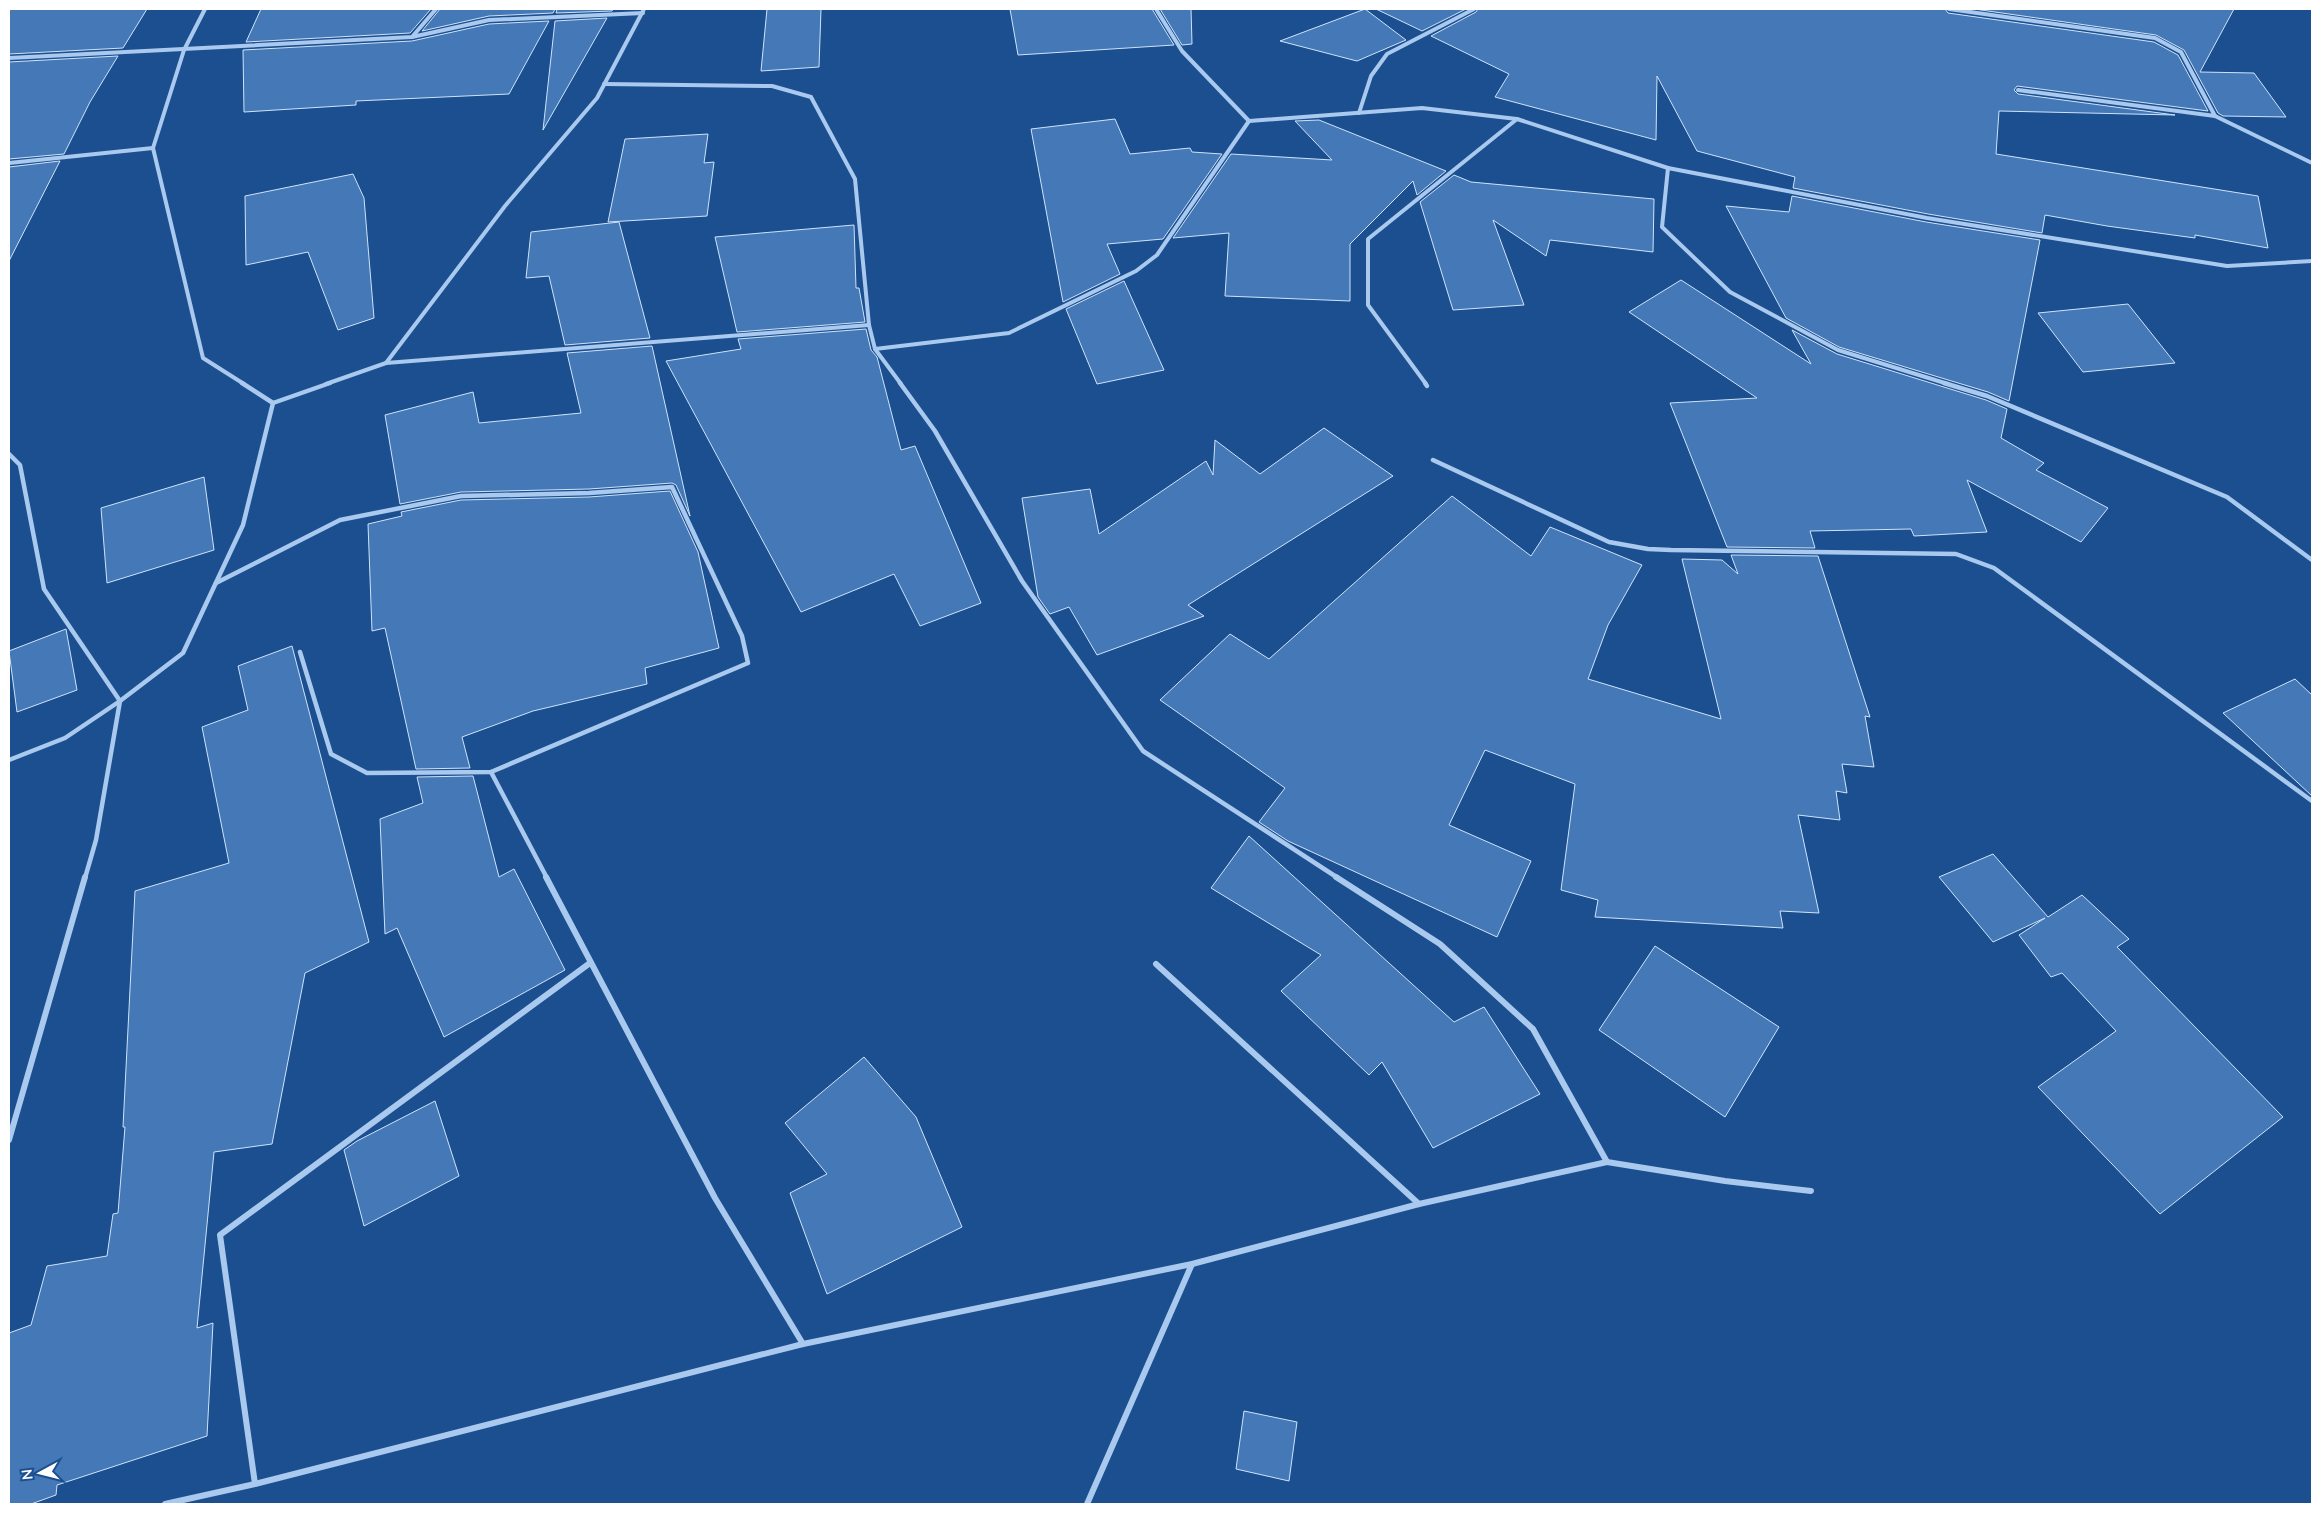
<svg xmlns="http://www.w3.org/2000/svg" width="2321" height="1513" viewBox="0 0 2321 1513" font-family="Lato,sans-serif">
  <rect width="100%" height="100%" fill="#1b4f8f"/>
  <g fill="#4478b7" stroke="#cfe3fa">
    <polygon points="9,9 147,9 123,48 9,54"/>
    <polygon points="261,9 431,9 410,33 246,42"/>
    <polygon points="440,9 555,9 553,13 489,16 422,31"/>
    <polygon points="557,9 613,9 612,11 556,13"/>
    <polygon points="767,9 821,9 819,67 761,71"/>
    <polygon points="1010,9 1152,9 1174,45 1018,55"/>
    <polygon points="1160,9 1191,9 1192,44 1182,45"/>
    <polygon points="1365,9 1406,40 1357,61 1280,41"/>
    <polygon points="1376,9 1466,9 1422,31"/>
    <polygon points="1478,9 1945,9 1948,13 2154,42 2178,55 2208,111 2017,86 2014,90 2018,94 2175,115 1999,111 1996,154 2258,196 2268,248 2195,235 2195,238 2107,226 2045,215 2042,233 1928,214 1793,188 1795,177 1697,151 1657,76 1656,140 1495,97 1509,74 1431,36 1476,12"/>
    <polygon points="1974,9 2234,9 2200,72 2254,73 2286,117 2223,116 2218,113 2184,50 2156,35"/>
    <polygon points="607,18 543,130 555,21"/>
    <polygon points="549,21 509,94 356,101 356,105 244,112 243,50 412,41 489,24"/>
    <polygon points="118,56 90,102 64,154 9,159 9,62"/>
    <polygon points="1115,119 1130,154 1190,148 1192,152 1222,154 1163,239 1107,244 1120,274 1063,302 1031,129"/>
    <polygon points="1319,120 1446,171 1417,195 1413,181 1350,244 1350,301 1225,296 1229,233 1173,238 1231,154 1332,160 1295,121"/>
    <polygon points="708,134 704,163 714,162 707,216 608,222 625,139"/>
    <polygon points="60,161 9,261 9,167"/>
    <polygon points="353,174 364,198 374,318 338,330 308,252 246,265 245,196"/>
    <polygon points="1454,175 1471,182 1654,199 1653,252 1550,240 1546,256 1493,220 1524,305 1453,310 1420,202"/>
    <polygon points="1792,196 1926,222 2040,240 2009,401 1988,392 1839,347 1786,318 1726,206 1789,212"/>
    <polygon points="619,222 650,338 565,345 549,276 526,278 531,232"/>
    <polygon points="854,225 856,288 859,288 865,322 737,332 715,237"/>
    <polygon points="1681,280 1811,364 1792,330 1837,354 1986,400 2007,409 2001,438 2044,463 2036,470 2108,508 2081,542 1967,480 1987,532 1914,536 1911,529 1810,531 1815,548 1727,547 1670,403 1757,398 1629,312"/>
    <polygon points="1124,281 1164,370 1097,384 1066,309"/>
    <polygon points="2128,304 2175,363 2083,372 2038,313"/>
    <polygon points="866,329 871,350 877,357 901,450 915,446 981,603 920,626 894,574 801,612 666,361 741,349 738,339"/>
    <polygon points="652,346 690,516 676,485 672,483 589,489 461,492 400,504 385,415 473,392 479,423 581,413 567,353"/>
    <polygon points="1324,428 1393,476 1188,605 1204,616 1097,655 1069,607 1050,614 1038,597 1022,498 1090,489 1099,534 1206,461 1213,475 1215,440 1260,474"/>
    <polygon points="204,477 214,550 107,583 101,508"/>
    <polygon points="670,491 698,552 719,648 645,668 647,684 533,711 462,737 470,768 416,769 385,628 372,631 368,524 402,516 401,512 461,500 589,497"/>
    <polygon points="1452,496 1531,556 1550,527 1642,565 1608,625 1588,679 1721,719 1682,559 1722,560 1738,574 1731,555 1818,556 1870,717 1865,716 1874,767 1842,764 1847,793 1836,791 1840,820 1798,815 1819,913 1780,911 1783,928 1595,917 1598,900 1561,890 1575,784 1485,750 1449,825 1531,861 1497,937 1288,841 1259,822 1285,788 1160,700 1230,634 1269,659"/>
    <polygon points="66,629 77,690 17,712 9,651"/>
    <polygon points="292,646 369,942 305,973 272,1144 214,1152 197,1328 213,1323 207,1436 57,1485 56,1495 31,1504 9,1504 9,1333 31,1325 47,1266 107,1256 113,1214 118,1213 125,1127 123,1127 135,891 229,863 202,727 248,710 238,666"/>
    <polygon points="2295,679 2312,695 2312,796 2223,713"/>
    <polygon points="473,776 499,877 514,869 565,970 444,1037 397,928 385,934 380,819 423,803 417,777"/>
    <polygon points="1249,836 1454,1022 1484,1007 1540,1094 1433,1148 1382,1062 1369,1075 1281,991 1321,955 1211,888"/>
    <polygon points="1993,854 2048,917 2082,895 2129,939 2117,947 2283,1117 2160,1214 2038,1087 2116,1031 2062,973 2051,977 2019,935 2045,918 1993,942 1939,877"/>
    <polygon points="1655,946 1779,1027 1725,1117 1599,1030"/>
    <polygon points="864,1057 916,1117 962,1227 827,1294 790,1193 827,1174 785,1123"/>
    <polygon points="435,1101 459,1176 364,1226 344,1150 357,1141"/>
    <polygon points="1244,1411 1297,1422 1289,1481 1236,1469"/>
  </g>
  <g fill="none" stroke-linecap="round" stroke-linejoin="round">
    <g stroke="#a9c9ee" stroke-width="4">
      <polyline points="205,9 184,50 153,148 203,358 244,384"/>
      <polyline points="1156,9 1182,51 1249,121 1422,108 1517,119 1668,168 1927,218 2227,266 2312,261"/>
      <polyline points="1949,9 2155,38 2181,52 2215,116"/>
      <polyline points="412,37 436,9"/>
      <polyline points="9,58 412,37 489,20 643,13"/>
      <polyline points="604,84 772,86 811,97 855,179 869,325 875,349 901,384"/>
      <polyline points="2018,90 2215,116 2312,163"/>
      <polyline points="1359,113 1371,76 1387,54 1474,9"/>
      <polyline points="9,163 153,148"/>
      <polyline points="1668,168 1662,227 1730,292 1838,350 1948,384"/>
      <polyline points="875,349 1009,333 1136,271 1157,255 1249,121"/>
      <polyline points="386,363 869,325"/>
      <polyline points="326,384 386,363 505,206 597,98 644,9"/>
      <polyline points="1426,384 1368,305 1368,239 1517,119"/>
    </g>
    <g stroke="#a9c9ee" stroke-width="4.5">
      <polyline points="242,383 273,403"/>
      <polyline points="900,383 935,431 1022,581 1143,751 1338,878"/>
      <polyline points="1425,383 1427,386"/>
      <polyline points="1944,383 1987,396 2227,497 2312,560"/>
      <polyline points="9,454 20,465 44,589 120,701 96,840 85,878"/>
      <polyline points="1433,460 1609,542 1648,549 1671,550 1956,554 1994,568 2312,801"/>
      <polyline points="216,583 340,520 461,496 589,493 672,487 742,636 748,663 491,772 367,773 331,754 300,652"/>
      <polyline points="9,760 65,738 120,701 183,653 243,525 273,403 330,383"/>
      <polyline points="491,772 547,878"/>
    </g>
    <g stroke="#a9c9ee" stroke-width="6">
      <polyline points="546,877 715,1198 803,1344"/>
      <polyline points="1156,964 1419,1204"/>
      <polyline points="9,1140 85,877"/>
      <polyline points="1607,1162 1725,1181 1811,1191"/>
      <polyline points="255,1484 220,1235 590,963"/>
      <polyline points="165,1504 255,1484 803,1344 1192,1264 1419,1204 1607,1162 1533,1029 1440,944 1336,877"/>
      <polyline points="1087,1504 1192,1264"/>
    </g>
  </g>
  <rect width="2321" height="1513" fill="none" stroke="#ffffff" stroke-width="20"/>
  <g transform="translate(40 1473) rotate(263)" stroke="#1b4f8f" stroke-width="4" paint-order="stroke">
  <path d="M0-4L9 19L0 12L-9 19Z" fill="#ffffff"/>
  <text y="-8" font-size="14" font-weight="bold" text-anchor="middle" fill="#ffffff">N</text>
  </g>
</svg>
